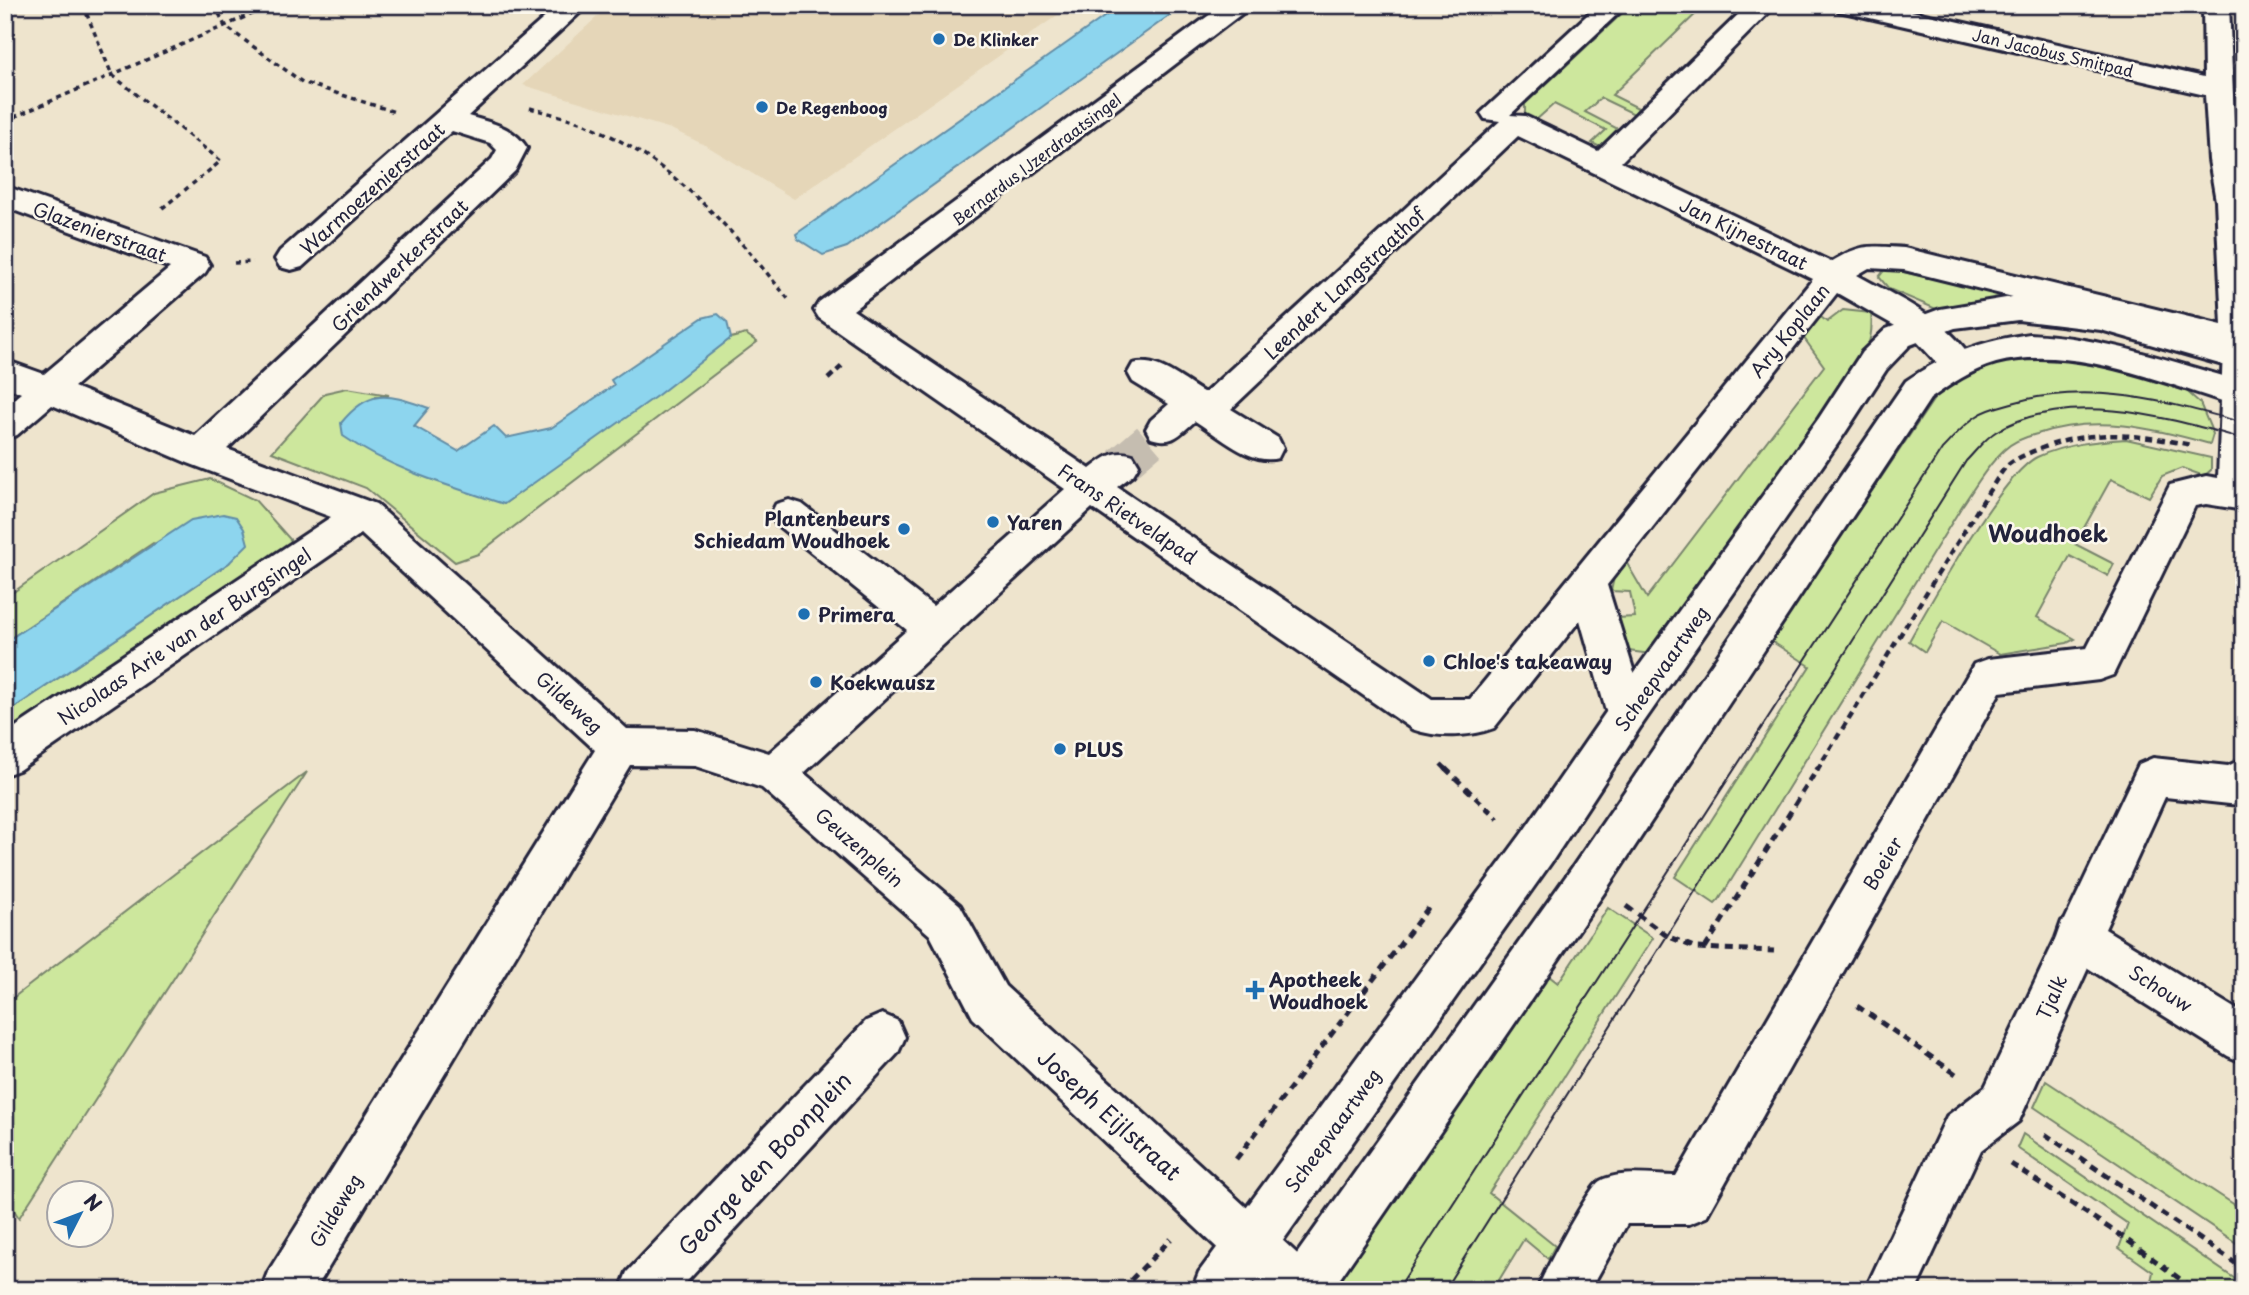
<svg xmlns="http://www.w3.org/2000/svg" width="2249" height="1295" viewBox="0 0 2249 1295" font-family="'Playpen Sans',sans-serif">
  <rect width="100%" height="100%" fill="#eee4cd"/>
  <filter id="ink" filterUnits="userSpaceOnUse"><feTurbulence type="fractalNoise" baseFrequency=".0143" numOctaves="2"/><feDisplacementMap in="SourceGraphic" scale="14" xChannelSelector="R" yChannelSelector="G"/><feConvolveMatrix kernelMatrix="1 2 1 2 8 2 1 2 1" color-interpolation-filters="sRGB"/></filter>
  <g filter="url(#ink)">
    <polygon fill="#e5d6b8" points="610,5 1072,5 794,199 707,146 671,129 523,85"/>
    <g fill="#cde79d" stroke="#78846c" stroke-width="2">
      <polygon points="1631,5 1705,5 1612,95 1638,108 1634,114 1601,98 1585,112 1618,129 1600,147 1592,143 1606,130 1554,104 1535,121 1525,115 1525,104"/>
      <polygon points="1886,268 2054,306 1943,312 1889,289 1879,277"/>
      <path d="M1843,310L1871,313C1874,342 1866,354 1847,375L1651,654L1621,650L1616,618L1635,617L1630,592L1611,591L1615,573L1625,560L1647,598L1824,366L1801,334L1821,317L1827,322Z"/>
      <polygon points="746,334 757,342 478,554 455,562 366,488 272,452 325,393 347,388 389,395 374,397 504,504 731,338"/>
      <path d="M2072,359L2181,386L2200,403L2213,434L2210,444C2153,428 2095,414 2037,434C2025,437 2012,442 2004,450C1987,466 1975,487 1962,506L1719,900L1715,904L1675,877L1810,666L1771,641L1940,390L1968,371L2014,360Z"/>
      <path d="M2126,439L2211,458V470L2204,476L2182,468L2162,476L2149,497L2111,479L2075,544L2114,564L2108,576L2070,556L2037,617L2075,639L2067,643L2000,654L1943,621L1925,652L1909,641C1931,602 2002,474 2037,457C2065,444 2096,441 2126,439Z"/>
      <polygon points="210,479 255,500 296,546 5,745 5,714 229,563 153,543 5,642 5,598 154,493"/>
      <polygon points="307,772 19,1218 5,1196 5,1004"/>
      <polygon points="1608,908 1653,938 1489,1193 1555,1246 1548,1259 1524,1239 1493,1290 1331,1290 1545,973 1558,983"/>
      <polygon points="2046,1081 2244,1211 2244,1248 2034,1107"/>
      <polygon points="2023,1134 2244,1285 2244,1290 2149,1290 2153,1272 2119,1248 2128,1224 2017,1148"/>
    </g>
    <g fill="#8dd5ee" stroke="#628da6" stroke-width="2">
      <polygon points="1121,5 1184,5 847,247 823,255 798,239 796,234"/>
      <path d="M718,314L727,322L731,338L658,395L504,504C449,486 390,469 343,436L341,423C371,386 390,395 429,408L414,426L458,451L494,426L506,438L551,428L614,385L611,380L702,318Z"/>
      <polygon points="223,514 236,517 244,529 248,544 229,563 5,714 5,642 191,520"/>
    </g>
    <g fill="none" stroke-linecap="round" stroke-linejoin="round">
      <polyline stroke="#c5bdb0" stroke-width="37" stroke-dasharray="37 18" stroke-linecap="butt" points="1121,465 1163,429"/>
      <defs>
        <g id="street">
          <path d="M559,5H588L468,116C491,123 513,126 527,148L515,171L227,449L376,504L627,729L695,730L769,753L907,630L776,524L771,514L776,504L789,500L802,504L933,606L1065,489L819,318L814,310L819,302L1223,5H1253L853,310L1090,469C1105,458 1114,449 1133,455L1139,465L1133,475L1117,487L1432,699H1470L1813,279L1518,136L1231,409L1278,438L1283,448L1278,458C1251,466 1218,435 1195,421C1179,435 1173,445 1151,438L1146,429L1151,420L1169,404L1133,382L1128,373L1133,364C1158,357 1182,380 1203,392H1206L1500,121L1485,119L1481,113L1598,5H1627L1510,115L1525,116L1598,151L1748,5H1776L1621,162L1831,262C1862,243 1870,246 1904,248L2222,325L2216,201L2209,160L2205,95L1848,13L1839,11L1835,5H1885L2204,77L2203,5H2229L2234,117L2244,188V510L2206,504L2195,506L2113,675L2099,680L2000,692L1706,1217L1689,1224H1627L1590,1290H1537C1544,1273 1588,1188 1600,1181C1621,1170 1653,1176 1676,1176L1974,664L1988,659L2087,648L2170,485L2206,476L2218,478L2223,349L1904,270L1869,268L1857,275C1900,299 1950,320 1975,364L1970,373L1958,376L1946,373L1911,335L1837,293L1607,585L1647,714L1641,726L1627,732L1613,726L1607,714L1580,620L1494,728C1470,737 1436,738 1412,729L1092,508L804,773L960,905L1005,986L1317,1272L1324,1290H1262L973,1018L930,935L762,788L695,766L630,765L315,1290H261L268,1272L595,750L361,534L19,770L5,775V734L331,517L188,463L52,405L17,435L5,439V406L21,393L5,386V360L44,374L170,268L5,207V186L205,257L210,265L205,273L74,387L195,436L492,159L497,150L490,143L452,131L302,267L291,270L280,267L275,259L280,251Z"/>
          <polygon points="2153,758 2228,766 2244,758 2244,803 2239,805 2165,797 2105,929 2244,1014 2244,1063 2228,1056 2088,968 2019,1121 1981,1150 1916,1290 1865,1290 1947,1116 1985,1087 2056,938 2062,921 2065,920 2139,764"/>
          <polygon points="882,1014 898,1021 905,1037 898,1053 679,1290 620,1290 627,1272 866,1021"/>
        </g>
        <g id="secondary">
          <polygon points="2018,296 2101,306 2244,347 2244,371 2101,330 2018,320 1955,328 1910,345 1886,370 1843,436 1641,726 1553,860 1248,1290 1192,1290 1199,1272 1523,832 1613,702 1819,418 1862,352 1886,329 1940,309"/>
          <path d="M2029,334C2104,337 2172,362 2244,382V408C2170,386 2074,343 1996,363C1971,370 1951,384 1930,399L1604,893L1332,1290H1277L1284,1272L1574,865L1906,381C1945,354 1982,341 2029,334Z"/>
        </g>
      </defs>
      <use href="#street" stroke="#22223b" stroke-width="6"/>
      <use href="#secondary" stroke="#22223b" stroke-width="6"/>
      <g stroke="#22223b" stroke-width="3.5" stroke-dasharray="5 4.5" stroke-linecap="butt">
        <polyline points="83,5 112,75 221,161 160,210"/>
        <polyline points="215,5 225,26 302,82 395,112"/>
        <polyline points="5,10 22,5"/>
        <path d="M530,108C551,114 572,118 592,127C675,163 733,231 789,300"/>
        <polyline points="5,121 273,5"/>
        <polyline points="234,263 253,262"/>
      </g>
      <g stroke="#22223b" stroke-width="4.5" stroke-dasharray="7 5" stroke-linecap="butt">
        <polyline points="828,379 842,366"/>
        <polyline points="1441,764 1447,770"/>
        <path d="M1817,770L1989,491C1995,483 2001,471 2008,465C2018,457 2031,452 2042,448C2095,428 2138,435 2192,445"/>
      </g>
      <g stroke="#22223b" stroke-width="5" stroke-dasharray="8 6" stroke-linecap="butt">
        <polyline points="1445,768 1498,819"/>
        <polyline points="1626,906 1667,936 1696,948 1774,951"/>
        <polyline points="1705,948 1818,768"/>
        <polyline points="1857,1006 1956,1074"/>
        <polyline points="2045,1134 2244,1269"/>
        <polyline points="1236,1159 1428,908"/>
        <polyline points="2011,1164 2123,1237 2195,1290"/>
        <polyline points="1121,1290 1171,1239"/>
      </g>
      <use href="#street" fill="#fbf7ec" fill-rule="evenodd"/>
      <use href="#secondary" fill="#fbf7ec" fill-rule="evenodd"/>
      <g stroke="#22223b" stroke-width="2">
        <path d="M1397,1290L1942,449C1953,438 1964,424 1977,416C1987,409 2001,406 2012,403C2090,380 2168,402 2244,423"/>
        <path d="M1444,1290L1966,461C1976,451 1985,438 1997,431C2071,388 2168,418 2244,439"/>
      </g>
    </g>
  </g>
  <g fill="#1f6fb2" stroke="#fbf7ec" stroke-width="2.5">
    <circle cx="939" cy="39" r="7"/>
    <circle cx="762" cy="107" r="7"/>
    <circle cx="993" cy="522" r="7"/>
    <circle cx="904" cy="529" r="7"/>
    <circle cx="804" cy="614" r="7"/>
    <circle cx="1429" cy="661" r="7"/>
    <circle cx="816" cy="682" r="7"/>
    <circle cx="1060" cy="749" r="7"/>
    <path d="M1251.5 979.5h7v7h7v7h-7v7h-7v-7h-7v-7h7z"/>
  </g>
  <g text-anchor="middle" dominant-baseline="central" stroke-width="5" stroke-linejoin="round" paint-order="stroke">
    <g font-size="16" font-weight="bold" fill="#22223b" stroke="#fbf7ec" text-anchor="start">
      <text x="953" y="39">De Klinker</text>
      <text x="776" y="107">De Regenboog</text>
    </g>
    <g font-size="16" fill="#22223b" stroke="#fbf7ec">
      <text transform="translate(2053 52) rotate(13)">Jan Jacobus Smitpad</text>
      <text transform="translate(1036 159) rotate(-37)">Bernardus IJzerdraatsingel</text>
    </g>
    <g font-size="19" fill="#22223b" stroke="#fbf7ec">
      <text transform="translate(372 188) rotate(-42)">Warmoezenierstraat</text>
      <text transform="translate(100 231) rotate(20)">Glazenierstraat</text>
      <text transform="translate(1744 233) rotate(26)">Jan Kijnestraat</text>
      <text transform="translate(399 265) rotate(-44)">Griendwerkerstraat</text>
      <text transform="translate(1344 283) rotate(-43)">Leendert Langstraathof</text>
      <text transform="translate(1789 330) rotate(-51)">Ary Koplaan</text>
      <text transform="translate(1128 513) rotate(34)">Frans Rietveldpad</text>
      <text transform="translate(184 636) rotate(-34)">Nicolaas Arie van der Burgsingel</text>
      <text transform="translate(1661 668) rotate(-55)">Scheepvaartweg</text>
      <text transform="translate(570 702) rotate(42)">Gildeweg</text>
      <text transform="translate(860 847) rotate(41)">Geuzenplein</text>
      <text transform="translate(1882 863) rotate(-60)">Boeier</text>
      <text transform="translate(2161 988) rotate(32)">Schouw</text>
      <text transform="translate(2051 997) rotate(-66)">Tjalk</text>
      <text transform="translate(1332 1130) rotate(-54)">Scheepvaartweg</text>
      <text transform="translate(335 1210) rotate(-59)">Gildeweg</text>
    </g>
    <g font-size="19" font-weight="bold" fill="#22223b" stroke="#fbf7ec" text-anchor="start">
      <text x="890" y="518" text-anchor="end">Plantenbeurs<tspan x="890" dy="22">Schiedam Woudhoek</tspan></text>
      <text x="1007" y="522">Yaren</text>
      <text x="818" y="614">Primera</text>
      <text x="1443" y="661">Chloe's takeaway</text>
      <text x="830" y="682">Koekwausz</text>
      <text x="1074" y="749">PLUS</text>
      <text x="1269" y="979">Apotheek<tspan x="1269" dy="22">Woudhoek</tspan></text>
    </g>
    <g font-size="23" font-weight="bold" fill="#22223b" stroke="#fbf7ec">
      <text x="2048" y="532">Woudhoek</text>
    </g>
    <g font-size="23" fill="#22223b" stroke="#fbf7ec">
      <text transform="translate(1110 1114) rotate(42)">Joseph Eijlstraat</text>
      <text transform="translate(764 1163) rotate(-47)">George den Boonplein</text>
    </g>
  </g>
  <rect width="2249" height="1295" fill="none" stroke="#fbf7ec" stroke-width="28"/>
  <rect x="14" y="14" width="2221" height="1267" fill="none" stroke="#22223b" stroke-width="2.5" filter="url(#ink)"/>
  <g transform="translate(80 1214) rotate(48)"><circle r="33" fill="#fbf7ec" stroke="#a4a2a5" stroke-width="2"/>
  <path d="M0-5L12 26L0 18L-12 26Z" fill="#1f6fb2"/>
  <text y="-10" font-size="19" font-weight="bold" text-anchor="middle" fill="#22223b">N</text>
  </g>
</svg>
